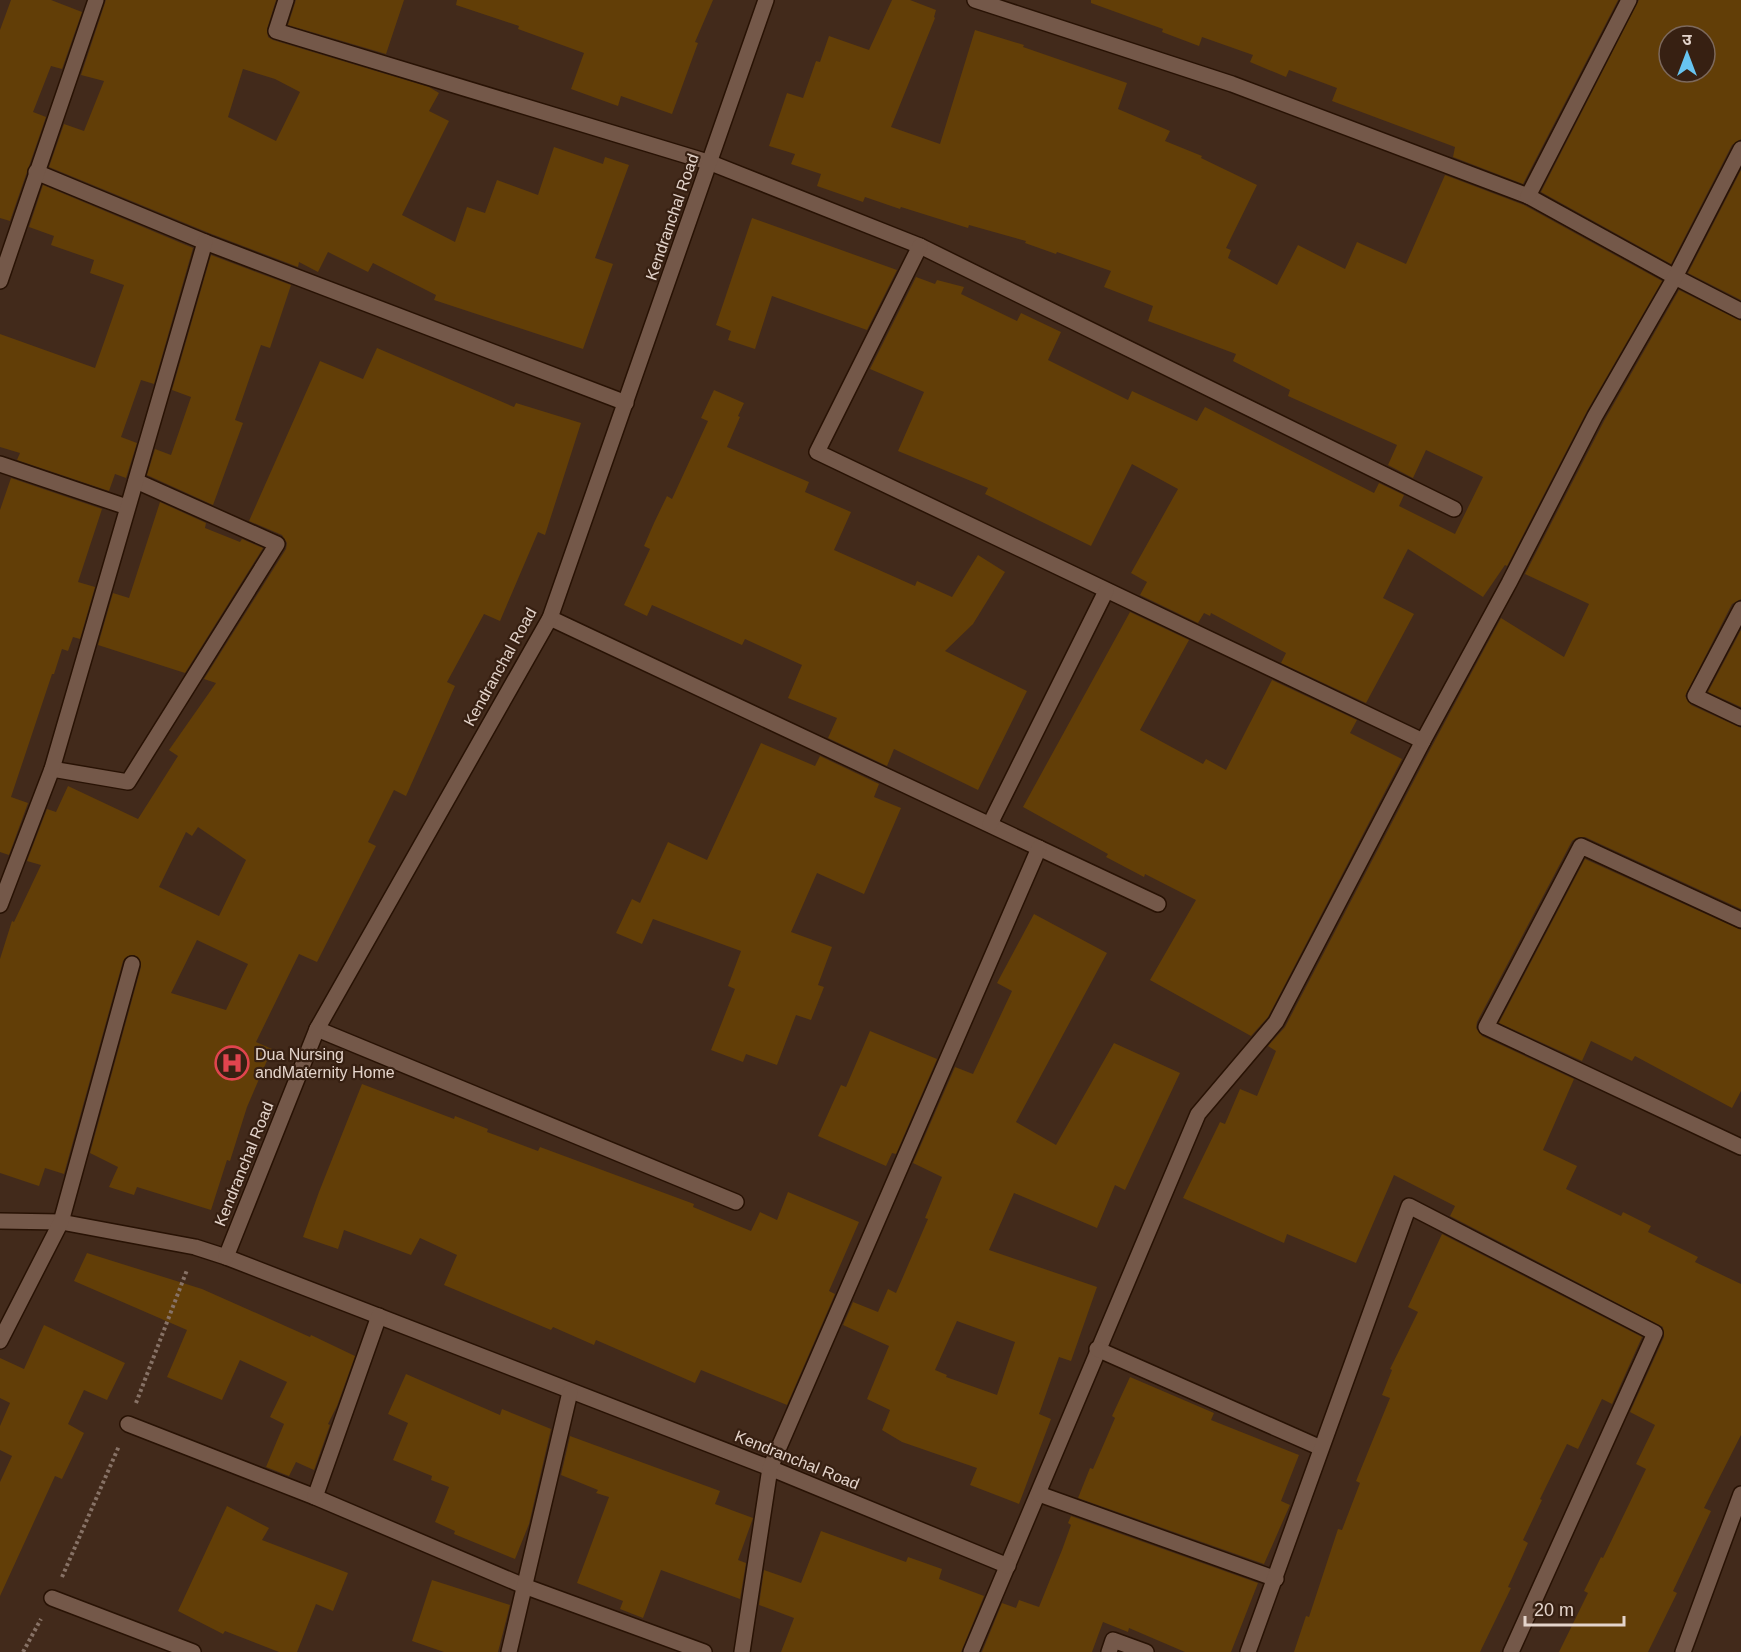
<svg xmlns="http://www.w3.org/2000/svg" width="1741" height="1652" viewBox="0 0 1741 1652" font-family="Helvetica,'Noto Sans Devanagari',sans-serif">
  <rect width="100%" height="100%" fill="#422a1b"/>
  <g fill="#623e07" fill-rule="evenodd">
    <polygon points="11,0 51,0 82,12 62,69 51,66 33,112 46,117 10,221 0,218 0,30"/>
    <path d="M106,0H276L267,29L268,37L273,40L429,87L439,93L429,111L449,121L402,215L455,242L467,207L485,213L497,180L538,195L554,147L603,164L605,157L629,165L595,258L613,264L583,349L434,300L436,295L373,263L368,272L328,252L318,272L299,262L298,267L209,233L49,167L64,124L84,131L104,81L81,75ZM243,69L275,79L300,92L276,141L228,117Z"/>
    <polygon points="296,0 404,0 386,54 288,25"/>
    <polygon points="457,0 713,0 695,42 698,43 672,114 621,96 618,106 571,89 584,53 518,29 519,26 456,5"/>
    <polygon points="892,0 910,0 936,10 934,17 935,18 891,127 940,144 975,30 1024,45 1023,47 1127,83 1118,109 1170,131 1165,141 1202,156 1201,158 1257,185 1226,248 1231,250 1228,258 1277,285 1298,245 1345,269 1357,242 1406,264 1445,175 1524,205 1662,281 1587,411 1507,566 1505,565 1483,597 1408,549 1383,598 1414,614 1366,703 1281,663 1286,653 1211,613 1210,616 1204,613 1198,623 1140,595 1147,582 1131,573 1178,489 1132,464 1091,546 985,494 988,488 898,451 924,392 870,369 916,277 935,284 937,280 964,287 961,294 1017,321 1021,313 1061,332 1048,360 1128,400 1132,391 1197,421 1205,407 1374,493 1379,483 1404,495 1399,506 1455,534 1483,477 1426,450 1413,478 1388,465 1397,445 1288,396 1290,390 1233,361 1236,354 1148,321 1153,306 1104,287 1111,271 1057,252 1056,254 1025,243 1026,241 969,225 968,228 901,207 900,209 865,197 863,202 817,186 821,174 791,164 795,154 769,146 787,93 803,98 816,61 820,62 829,36 869,50"/>
    <polygon points="1091,0 1618,0 1523,184 1453,157 1455,147 1332,101 1337,88 1289,70 1286,77 1250,62 1253,55 1202,37 1199,46 1162,32 1163,29 1091,3"/>
    <path d="M1639,0H1741V139L1732,145L1671,264L1541,192ZM1669,36H1705V72H1669Z"/>
    <polygon points="1741,170 1741,300 1688,273"/>
    <polygon points="43,185 193,248 154,384 141,380 121,437 137,443 126,478 115,474 109,491 17,460 20,453 0,447 0,334 95,368 124,285 90,273 94,260 51,245 54,236 29,227"/>
    <polygon points="752,218 897,270 867,330 772,296 755,349 728,340 731,331 716,325"/>
    <polygon points="211,255 291,285 270,348 261,345 235,420 243,423 213,505 147,475 155,449 171,455 191,397 172,390"/>
    <polygon points="1679,290 1741,321 1741,599 1732,604 1685,696 1691,705 1741,728 1741,909 1585,837 1576,838 1572,841 1477,1022 1476,1028 1482,1036 1574,1079 1543,1150 1577,1166 1566,1189 1621,1216 1623,1212 1651,1226 1648,1232 1698,1257 1695,1262 1741,1284 1741,1435 1704,1508 1711,1511 1673,1591 1677,1593 1648,1652 1559,1652 1588,1593 1584,1591 1601,1557 1603,1558 1646,1469 1636,1464 1655,1425 1630,1412 1664,1337 1663,1327 1450,1216 1455,1206 1394,1175 1356,1263 1287,1234 1284,1243 1183,1198 1220,1122 1225,1124 1240,1089 1257,1096 1276,1051 1268,1046 1285,1027 1432,746 1501,618 1564,657 1589,604 1525,574 1604,421"/>
    <path d="M377,348L514,407L516,403L581,423L545,535L538,532L500,621L484,614L447,682L455,686L406,796L394,790L368,842L376,846L317,962L299,954L256,1042L272,1049L247,1107L230,1161L227,1160L211,1210L137,1187L134,1195L109,1187L118,1167L90,1153L141,967L139,958L134,955L126,957L123,961L64,1174L45,1168L39,1186L0,1173V959L12,921L14,922L41,865L27,861L47,809L56,812L68,786L138,819L178,756L169,750L216,683L204,679L286,549L287,543L282,535L249,521L320,361L363,379ZM198,827L246,860L219,916L159,887L186,832L192,836ZM197,940L248,964L226,1010L171,993Z"/>
    <polygon points="714,390 744,403 738,416 740,417 727,447 809,482 805,492 851,512 834,550 915,586 917,581 952,597 978,555 1005,572 973,624 945,651 1027,691 978,790 894,749 887,766 828,738 837,718 788,698 802,665 745,639 742,645 652,605 647,616 624,605 650,549 644,546 654,523 667,496 672,499 708,421 701,418"/>
    <polygon points="11,478 102,509 78,582 95,587 80,639 73,637 68,651 62,649 54,674 52,674 11,797 28,803 9,855 0,852 0,510"/>
    <polygon points="160,502 206,523 205,528 240,542 242,539 263,548 185,673 98,645 113,593 129,598"/>
    <polygon points="1130,612 1189,640 1140,730 1203,764 1206,759 1226,770 1272,680 1357,720 1350,733 1402,759 1268,1017 1251,1036 1150,980 1196,900 1145,874 1144,877 1106,857 1108,854 1023,807"/>
    <polygon points="1741,630 1741,707 1708,692"/>
    <polygon points="761,743 815,766 820,756 879,784 874,797 901,808 864,894 817,873 791,932 832,947 818,985 824,987 811,1020 796,1015 777,1065 746,1054 743,1062 711,1050 735,989 728,986 741,951 653,919 642,944 616,933 632,899 640,903 668,842 707,860"/>
    <polygon points="1585,859 1741,930 1741,1091 1732,1108 1635,1056 1632,1061 1591,1041 1582,1061 1499,1023"/>
    <path d="M1034,914L1107,953L1016,1122L1056,1145L1114,1043L1180,1073L1125,1190L1115,1185L1097,1228L1014,1193L989,1250L1097,1287L1071,1361L1059,1357L1039,1414L1051,1419L1019,1504L970,1485L977,1468L902,1442L882,1430L890,1410L867,1399L889,1346L843,1325L853,1302L878,1312L888,1289L896,1293L928,1219L925,1218L942,1177L913,1163L955,1067L973,1074L1012,991L997,983ZM957,1321L1015,1342L997,1395L946,1377L947,1375L935,1370Z"/>
    <polygon points="870,1031 937,1059 896,1154 892,1153 886,1166 818,1136 841,1085 846,1087"/>
    <polygon points="362,1084 454,1119 455,1116 488,1129 487,1132 538,1151 540,1147 694,1204 693,1207 751,1231 760,1212 777,1220 788,1192 859,1222 829,1291 835,1294 787,1405 701,1370 695,1383 596,1340 594,1345 553,1327 551,1330 444,1285 457,1255 420,1238 411,1255 344,1230 338,1249 303,1237 319,1192"/>
    <polygon points="1442,1234 1642,1337 1612,1404 1602,1399 1578,1449 1567,1444 1540,1499 1542,1500 1523,1540 1528,1543 1508,1587 1511,1588 1480,1652 1294,1652 1306,1616 1309,1617 1338,1529 1342,1530 1360,1483 1356,1481 1390,1398 1382,1395 1392,1370 1390,1369 1418,1312 1408,1307"/>
    <polygon points="87,1253 202,1289 310,1337 311,1335 355,1356 337,1406 328,1424 330,1425 314,1470 296,1462 289,1476 266,1467 284,1424 270,1417 287,1382 240,1360 222,1400 167,1377 187,1330 74,1281"/>
    <polygon points="44,1325 125,1363 107,1400 84,1390 68,1424 84,1433 62,1479 55,1476 0,1596 0,1482 12,1456 0,1450 0,1426 10,1403 0,1398 0,1358 24,1369"/>
    <polygon points="406,1374 500,1415 502,1409 551,1429 529,1524 515,1559 454,1534 455,1531 435,1522 449,1487 431,1480 432,1476 393,1460 408,1423 388,1414"/>
    <polygon points="1130,1377 1214,1413 1211,1420 1299,1455 1281,1501 1290,1505 1264,1564 1078,1498 1090,1468 1093,1469 1115,1418 1112,1416"/>
    <polygon points="570,1436 720,1491 715,1504 753,1518 738,1560 746,1563 740,1599 661,1570 643,1618 620,1609 623,1601 577,1583 609,1497 596,1493 598,1490 561,1475"/>
    <polygon points="227,1506 269,1528 262,1540 348,1573 333,1611 316,1604 297,1652 279,1652 225,1631 223,1634 178,1611"/>
    <polygon points="1071,1516 1258,1583 1231,1652 1185,1652 1129,1628 1128,1632 1103,1622 1092,1652 982,1652 1002,1603 1016,1608 1019,1600 1039,1607 1062,1550 1071,1525 1068,1523"/>
    <polygon points="821,1531 906,1562 908,1557 942,1569 939,1579 984,1596 961,1652 781,1652 794,1618 759,1605 764,1570 801,1583"/>
    <polygon points="432,1580 510,1605 498,1652 444,1652 412,1641"/>
  </g>
  <g fill="none" stroke-linecap="round" stroke-linejoin="round">
    <defs>
      <g id="minor">
        <polyline points="286,0 276,31 711,163 920,246 1454,509"/>
        <polyline points="975,0 1232,84 1528,196 1675,277 1741,311"/>
        <polyline points="36,172 205,242 626,403"/>
        <polyline points="1528,196 1629,0"/>
        <polyline points="920,246 817,452 1423,741 1276,1022 1198,1114 971,1652"/>
        <polyline points="0,281 96,0"/>
        <polyline points="0,464 127,507"/>
        <polyline points="1741,609 1695,696 1741,718"/>
        <polyline points="550,618 1158,904"/>
        <polyline points="1423,741 1509,583 1595,416 1675,277 1741,149"/>
        <polyline points="52,769 128,782 277,544 136,481"/>
        <polyline points="990,824 1106,591"/>
        <polyline points="0,905 52,769 205,242"/>
        <polyline points="1741,920 1581,846 1486,1027 1741,1147"/>
        <polyline points="317,1029 736,1202"/>
        <polyline points="0,1221 61,1222 195,1247 226,1257 770,1468 1008,1566"/>
        <polyline points="226,1257 317,1029 550,618 766,0"/>
        <polyline points="0,1341 61,1222 132,964"/>
        <polyline points="1097,1349 1321,1448"/>
        <polyline points="128,1424 315,1497 524,1586 704,1652"/>
        <polyline points="1039,1494 1276,1579"/>
        <polyline points="315,1497 379,1316"/>
        <polyline points="52,1598 193,1652"/>
        <polyline points="509,1652 570,1392"/>
        <polyline points="742,1652 770,1468 1039,848"/>
        <polyline points="1109,1652 1113,1640 1146,1652"/>
        <polyline points="1248,1652 1409,1206 1655,1333 1511,1652"/>
        <polyline points="1683,1652 1741,1494"/>
      </g>
    </defs>
    <use href="#minor" stroke="#281204" stroke-width="18"/>
    <g stroke="#877266" stroke-width="4" stroke-dasharray="3 3" stroke-linecap="butt">
      <polyline points="136,1403 187,1270"/>
      <polyline points="62,1577 119,1446"/>
      <polyline points="23,1652 41,1619"/>
    </g>
    <use href="#minor" stroke="#745849" stroke-width="15"/>
  </g>
  <defs>
    <symbol id="hospital-ring" viewBox="-11 -11 22 22"><circle r="9.5" fill="#372012" stroke="#e0444e" stroke-width="1.5"/><path d="M-5-5h3v3.5h4V-5h3V5h-3V1.5h-4V5h-3Z" fill="#e0444e"/></symbol>
  </defs>
  <g fill-rule="evenodd">
    <use href="#hospital-ring" x="213" y="1044" width="38" height="38"/>
  </g>
  <g text-anchor="middle" dominant-baseline="central" stroke-width="4.5" stroke-linejoin="round" paint-order="stroke">
    <g font-size="16" fill="#e4d4cb" stroke="#372012">
      <text transform="translate(672 217) rotate(-71)">Kendranchal Road</text>
      <text transform="translate(500 667) rotate(-61)">Kendranchal Road</text>
      <text transform="translate(244 1164) rotate(-68)">Kendranchal Road</text>
      <text transform="translate(797 1460) rotate(22)">Kendranchal Road</text>
    </g>
    <g font-size="16" fill="#e4d4cb" stroke="#372012" text-anchor="start">
      <text x="255" y="1054">Dua Nursing<tspan x="255" dy="18">andMaternity Home</tspan></text>
    </g>
  </g>
  <g transform="translate(1687 54)"><circle r="28" fill="#372012" stroke="#7c685c" stroke-width="1.5"/>
  <path d="M0-4.5L10 22L0 15L-10 22Z" fill="#67c4f0"/>
  <text y="-9" font-size="16" font-weight="bold" text-anchor="middle" fill="#e4d4cb">उ</text>
  </g>
  <path d="M1525 1616v9h99v-9" fill="none" stroke="#e4d4cb" stroke-width="3"/>
  <text x="1534" y="1616" font-size="18" fill="#e4d4cb" stroke="#372012" stroke-width="4.5" paint-order="stroke">20 m</text>
</svg>
